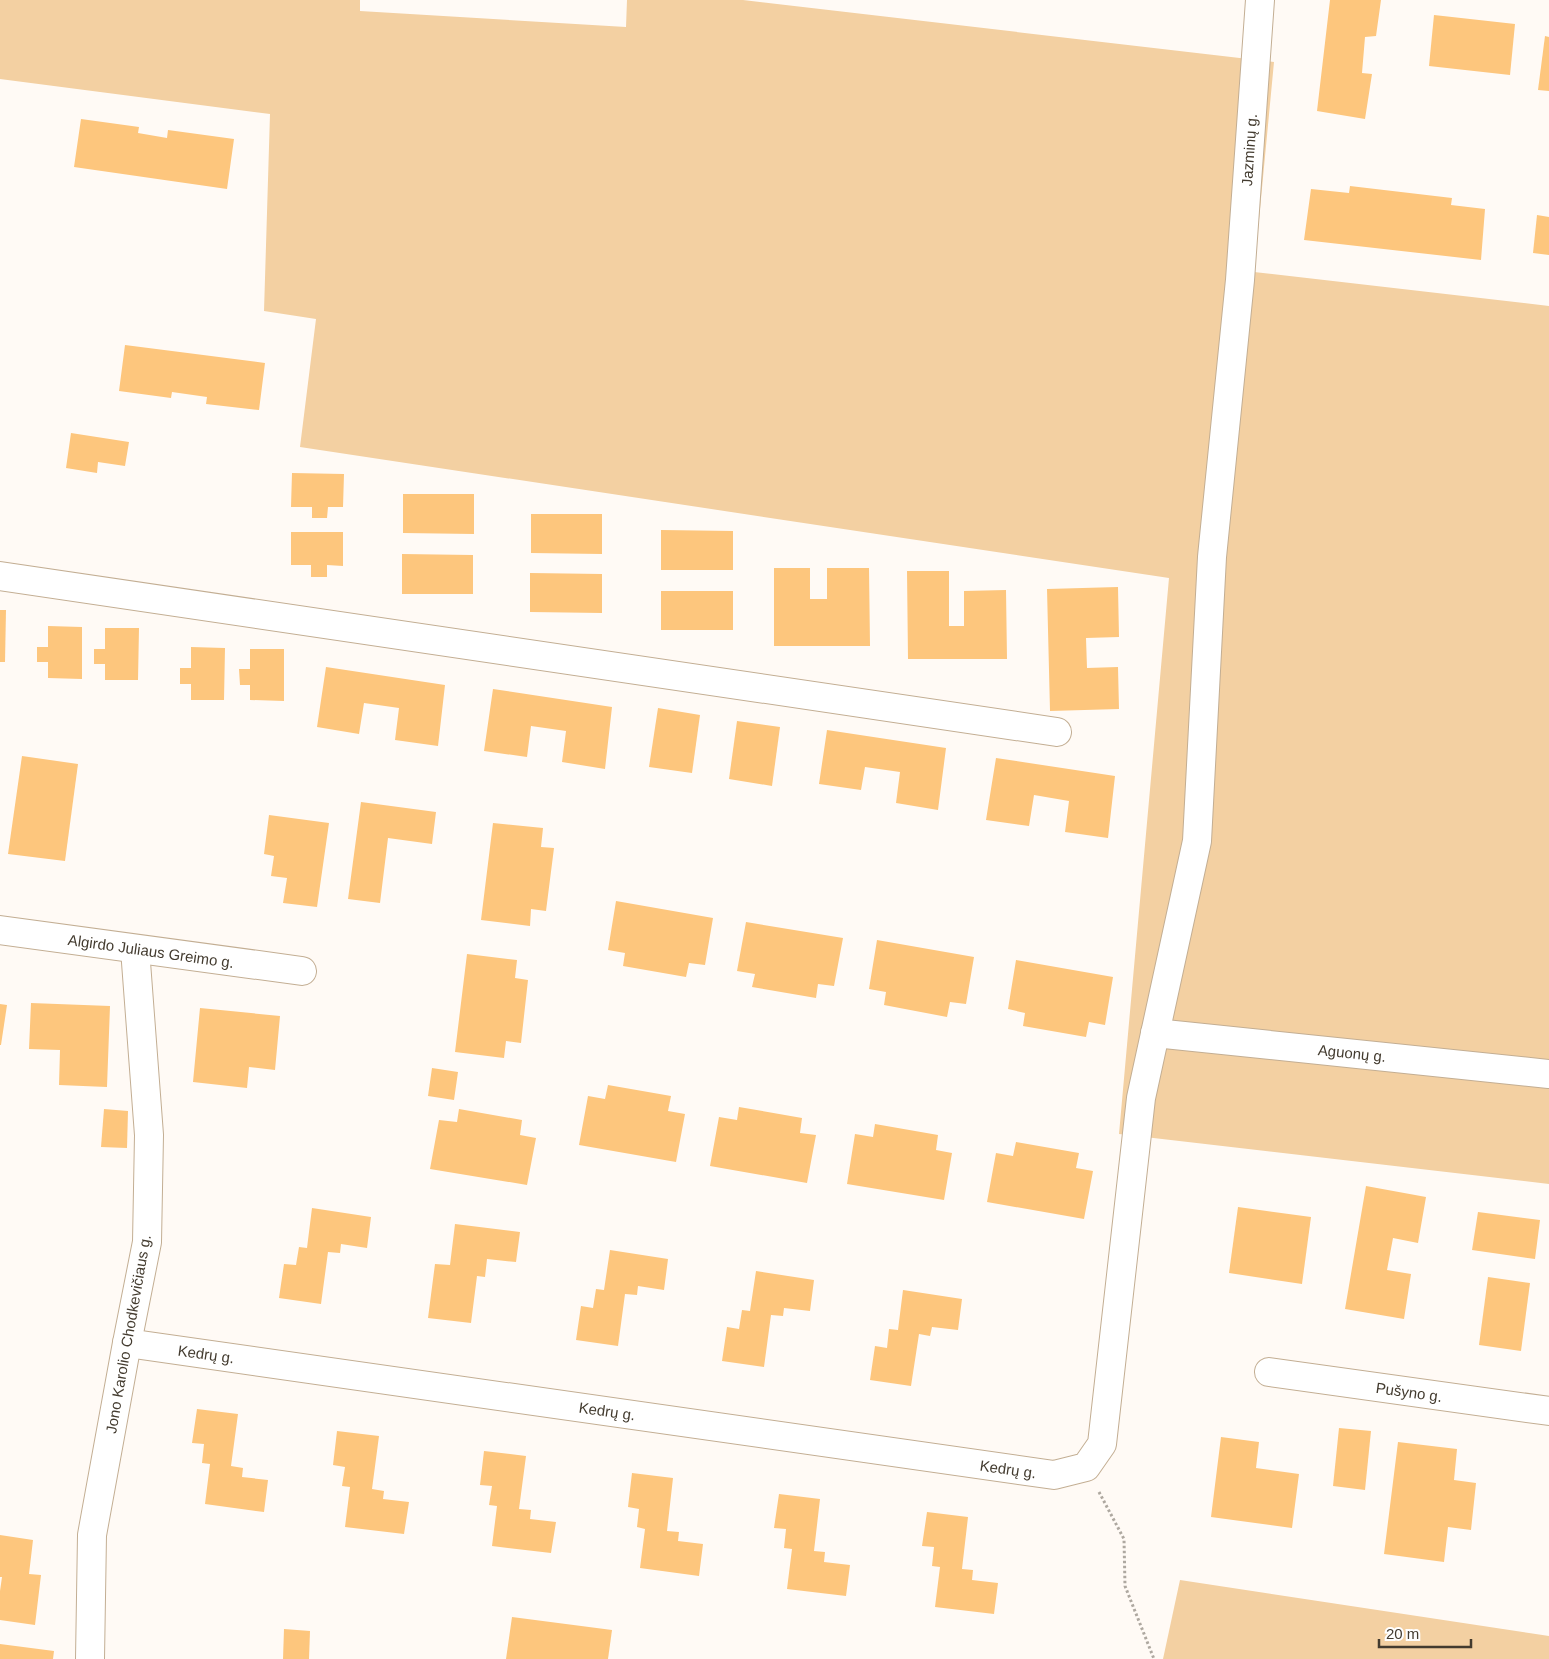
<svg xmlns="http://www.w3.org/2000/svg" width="1549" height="1659" viewBox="0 0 1549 1659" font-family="Arial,sans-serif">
  <rect width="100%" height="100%" fill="#fffaf5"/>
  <g fill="#f3d0a2">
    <polygon points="0,0 360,0 360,11 626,27 627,0 743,0 1274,62 1254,272 1549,306 1549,1184 1119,1134 1169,578 300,447 316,319 264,311 270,114 0,79"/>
    <polygon points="1180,1580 1549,1636 1549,1659 1163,1659"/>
  </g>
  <g fill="#fdc67d">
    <polygon points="1330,0 1381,0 1376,36 1365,37 1362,73 1372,74 1365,119 1317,111"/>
    <polygon points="1434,15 1515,24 1510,75 1429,66"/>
    <polygon points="1545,36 1549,37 1549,91 1538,90"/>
    <polygon points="81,119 139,127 138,133 167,138 168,130 234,139 227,189 74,167"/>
    <polygon points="1350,186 1452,198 1451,205 1485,209 1481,260 1304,240 1311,189 1349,193"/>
    <polygon points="1537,215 1549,217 1549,255 1533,253"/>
    <polygon points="125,345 265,363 259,410 206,404 207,397 172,392 171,398 119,391"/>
    <polygon points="71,433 129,442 125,466 98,462 97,473 66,468"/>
    <polygon points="292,473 344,474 343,507 328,507 327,518 312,518 312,507 291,507"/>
    <polygon points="403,494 474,494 474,534 403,533"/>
    <polygon points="531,514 602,514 602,554 531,553"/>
    <polygon points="661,530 733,531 733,570 661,570"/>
    <polygon points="291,532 343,532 343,566 327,565 327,577 311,577 311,565 291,565"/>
    <polygon points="402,554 473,555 473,594 402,594"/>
    <polygon points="774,568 810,568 810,599 827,599 827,568 869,568 870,646 774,646"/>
    <polygon points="907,571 949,571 949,626 964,626 964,591 1006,590 1007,659 908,659"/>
    <polygon points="530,573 602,574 602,613 530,612"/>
    <polygon points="1118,587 1119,637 1086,638 1087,668 1118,667 1119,709 1050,711 1047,589"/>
    <rect x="661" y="591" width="72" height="39"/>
    <polygon points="0,610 6,610 5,662 0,662"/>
    <polygon points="48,626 82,627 82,679 48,678 48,662 37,662 37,647 48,647"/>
    <polygon points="105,628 139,628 138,680 105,680 105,664 94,664 94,649 105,649"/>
    <polygon points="191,647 225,648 224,700 191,700 191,684 180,684 180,668 191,668"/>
    <polygon points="250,649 284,649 284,701 250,700 250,685 240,685 239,669 250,669"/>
    <polygon points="326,667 445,685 438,746 395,740 399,708 364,703 359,734 317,727"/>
    <polygon points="493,689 612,707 605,769 562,762 566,731 531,726 527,757 484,751"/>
    <polygon points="658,708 700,715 692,773 649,767"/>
    <polygon points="737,721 780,727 772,786 729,779"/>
    <polygon points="827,730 946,748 938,810 896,803 900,772 865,767 861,790 819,784"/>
    <polygon points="22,756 78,764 65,861 8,854"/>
    <polygon points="996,758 1115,776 1108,838 1065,832 1069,801 1034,795 1029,826 986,820"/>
    <polygon points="361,802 436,812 432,844 388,838 380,903 348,899"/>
    <polygon points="269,815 329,823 317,907 283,903 287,878 271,876 274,856 264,854"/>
    <polygon points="493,823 543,828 541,847 554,848 546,911 531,909 530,926 481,920"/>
    <polygon points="616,901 713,918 705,965 689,963 686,977 623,966 625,953 608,950"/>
    <polygon points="746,922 843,938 834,986 818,984 816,998 752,987 755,974 737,971"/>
    <polygon points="877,940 974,957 966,1004 950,1002 947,1017 884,1005 886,992 869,989"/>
    <polygon points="467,954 517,960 515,978 528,980 521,1043 506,1041 504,1058 455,1052"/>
    <polygon points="1016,960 1113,977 1105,1025 1089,1022 1086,1037 1023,1026 1025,1013 1008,1009"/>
    <polygon points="31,1003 110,1006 107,1087 59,1085 60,1050 29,1049"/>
    <polygon points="0,1004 7,1005 1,1045 0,1045"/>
    <polygon points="200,1008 280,1016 275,1070 249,1067 247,1088 193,1082"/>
    <polygon points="432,1068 458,1072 454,1100 428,1096"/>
    <polygon points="608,1085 671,1096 668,1111 685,1114 676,1162 579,1145 588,1096 605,1099"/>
    <polygon points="739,1107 802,1118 800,1133 816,1135 807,1183 710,1166 719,1117 737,1120"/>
    <polygon points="104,1109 128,1111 127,1148 101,1147"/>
    <polygon points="459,1109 522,1120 520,1135 536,1138 527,1185 430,1169 439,1120 457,1122"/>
    <polygon points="875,1124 938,1135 936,1150 952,1153 944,1200 847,1184 855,1134 873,1137"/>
    <polygon points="1016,1142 1079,1153 1076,1168 1093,1171 1084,1219 987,1202 996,1153 1013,1156"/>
    <polygon points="1366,1186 1426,1197 1418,1243 1393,1238 1387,1270 1411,1274 1404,1319 1345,1309"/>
    <polygon points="1238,1207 1311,1217 1302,1284 1229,1273"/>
    <polygon points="312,1208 371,1217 367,1248 341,1244 340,1253 328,1252 321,1304 279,1298 284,1264 296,1265 299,1247 307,1248"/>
    <polygon points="1478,1212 1540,1220 1535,1259 1472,1250"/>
    <polygon points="455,1224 520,1232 516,1262 487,1259 485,1277 477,1276 471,1323 428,1318 435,1264 450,1265"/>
    <polygon points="610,1250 668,1259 664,1290 638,1286 637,1295 625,1294 618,1346 576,1340 581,1306 593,1308 596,1289 604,1290"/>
    <polygon points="756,1271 814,1280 810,1311 784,1308 783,1316 771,1315 764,1367 722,1361 727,1327 739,1329 742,1310 750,1311"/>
    <polygon points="1488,1277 1530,1283 1521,1351 1479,1345"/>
    <polygon points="903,1290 962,1299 958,1330 932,1327 930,1336 919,1334 911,1386 870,1380 875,1346 887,1348 889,1329 898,1330"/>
    <polygon points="197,1409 238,1414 231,1466 243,1468 242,1477 268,1480 264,1512 205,1504 210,1464 202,1463 204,1444 192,1443"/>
    <polygon points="1339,1428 1371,1431 1365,1490 1333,1486"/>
    <polygon points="337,1431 379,1436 372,1489 384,1491 383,1499 409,1502 404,1534 345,1527 350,1487 342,1486 345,1467 333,1465"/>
    <polygon points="1221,1437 1259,1442 1256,1468 1299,1474 1292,1528 1211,1517"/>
    <polygon points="1398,1442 1457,1449 1454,1480 1476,1483 1471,1530 1448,1527 1444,1562 1384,1554"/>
    <polygon points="484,1451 526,1456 519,1509 531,1510 530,1519 556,1522 551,1553 492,1546 497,1506 489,1505 492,1486 480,1485"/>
    <polygon points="632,1473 673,1478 667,1531 679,1532 678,1541 703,1544 699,1576 640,1568 645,1529 637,1527 639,1509 628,1507"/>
    <polygon points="779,1494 820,1499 814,1551 825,1552 824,1562 850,1565 846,1596 787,1589 792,1549 784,1548 786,1529 774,1528"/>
    <polygon points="927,1512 968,1517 962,1569 973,1570 972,1580 998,1583 994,1614 935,1607 940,1567 932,1566 934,1547 922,1546"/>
    <polygon points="0,1535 33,1540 29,1574 41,1575 35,1625 0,1620 0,1591 2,1577 0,1577"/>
    <polygon points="512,1617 612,1630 608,1659 506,1659"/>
    <polygon points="284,1629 310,1631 309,1659 283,1659"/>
    <polygon points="0,1644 54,1651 53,1659 0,1659"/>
  </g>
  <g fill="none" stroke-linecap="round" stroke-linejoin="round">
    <defs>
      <g id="minor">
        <polyline points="0,576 1057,732"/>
        <polyline points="0,930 302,971"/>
        <polyline points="1155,1033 1549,1074"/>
        <polyline points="127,1343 1054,1475 1086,1467 1102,1444 1141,1098 1197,841 1212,557 1240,280 1260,0"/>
        <polyline points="1269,1372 1549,1411"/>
        <polyline points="90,1659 92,1535 127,1343 147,1242 149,1135 135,949"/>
      </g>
    </defs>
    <use href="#minor" stroke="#c3ae93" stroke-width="30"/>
    <polyline stroke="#aea8a0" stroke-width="3" stroke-dasharray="2.5 2.5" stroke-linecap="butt" points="1099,1492 1124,1539 1125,1586 1154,1659"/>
    <use href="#minor" stroke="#fff" stroke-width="28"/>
  </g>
  <g text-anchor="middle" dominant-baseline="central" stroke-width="4" stroke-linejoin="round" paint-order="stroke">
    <g font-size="15" fill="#433b2f" stroke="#fff">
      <text transform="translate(1249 150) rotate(-86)">Jazminų g.</text>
      <text transform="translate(151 951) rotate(8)">Algirdo Juliaus Greimo g.</text>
      <text transform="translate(1352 1053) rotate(6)">Aguonų g.</text>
      <text transform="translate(128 1334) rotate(-80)">Jono Karolio Chodkevičiaus g.</text>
      <text transform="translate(206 1354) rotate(8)">Kedrų g.</text>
      <text transform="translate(1409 1392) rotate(8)">Pušyno g.</text>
      <text transform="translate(607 1411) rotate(8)">Kedrų g.</text>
      <text transform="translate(1008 1469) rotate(8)">Kedrų g.</text>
    </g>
  </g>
  <path d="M1379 1639v8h92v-8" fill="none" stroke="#433b2f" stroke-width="2.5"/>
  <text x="1386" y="1639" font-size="15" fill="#433b2f" stroke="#ffffff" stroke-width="4" paint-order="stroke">20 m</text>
</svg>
